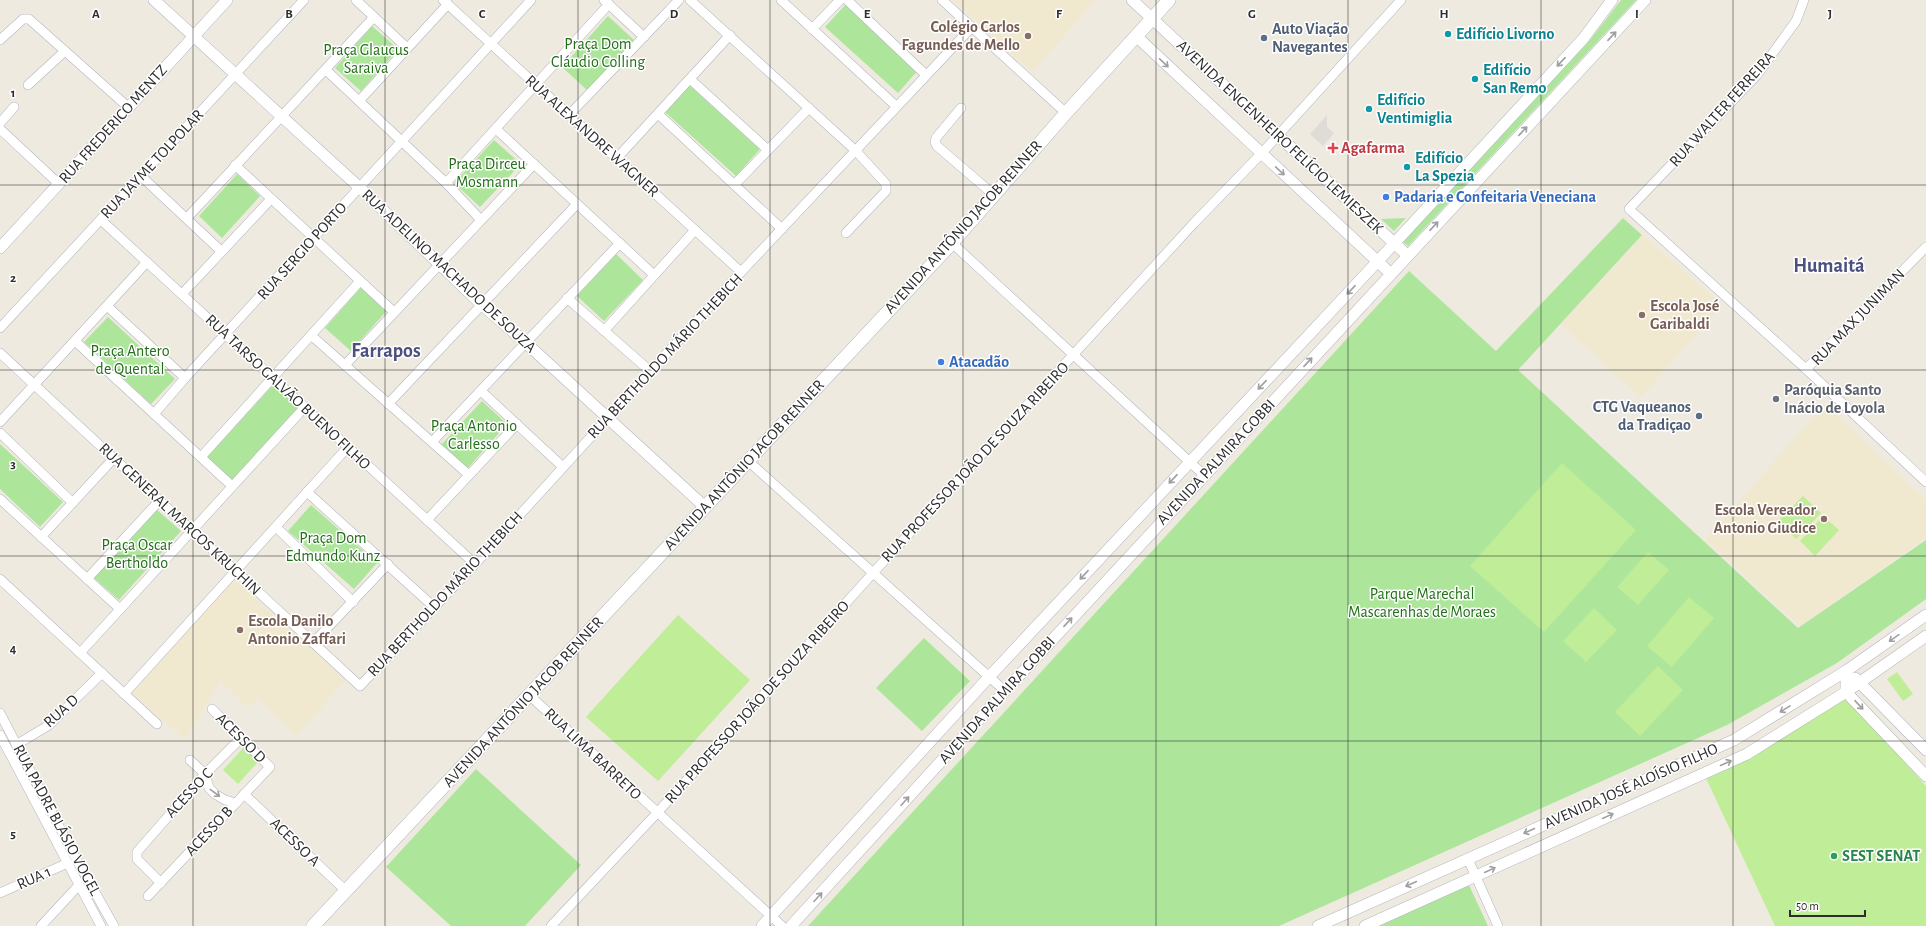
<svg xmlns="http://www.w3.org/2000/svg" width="1926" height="926" viewBox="0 0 1926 926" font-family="'Alegreya Sans',sans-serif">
  <rect width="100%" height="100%" fill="#efeae0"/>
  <g fill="#f0e9cf">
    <polygon points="953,0 1096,0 1032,72"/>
    <polygon points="1643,235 1722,306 1641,397 1561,325"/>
    <polygon points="1825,404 1926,500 1926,538 1800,626 1705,539"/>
    <polygon points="235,580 346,680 296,736 258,699 248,708 221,681 185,740 131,692"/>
  </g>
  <g fill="#ade69b">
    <polygon points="1621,0 1636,0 1408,246 1403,242 1590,40"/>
    <polygon points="847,3 920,68 898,93 825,27"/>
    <polygon points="608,16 634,40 588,91 562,67"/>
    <polygon points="372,26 398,49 361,91 335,68"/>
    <polygon points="689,85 760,149 736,176 665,112"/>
    <polygon points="494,140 521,164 480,207 454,183"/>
    <polygon points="237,174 260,196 222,238 199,216"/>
    <polygon points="1406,218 1394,231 1381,219"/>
    <polygon points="1623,218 1642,235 1518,370 1798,628 1926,540 1926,599 1837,663 1727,725 1279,926 808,926 1409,271 1496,351"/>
    <polygon points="616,254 643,280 604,321 577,296"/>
    <polygon points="364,284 390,307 351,351 325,328"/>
    <polygon points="108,317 175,379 151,404 84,342"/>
    <polygon points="275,383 300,406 232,480 207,457"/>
    <polygon points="482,401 507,424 467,469 441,445"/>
    <polygon points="0,444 63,502 40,527 0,489"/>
    <polygon points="311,505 377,563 354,589 288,531"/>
    <polygon points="156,509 181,531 119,600 94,578"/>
    <polygon points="924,638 970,681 922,731 876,688"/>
    <polygon points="476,769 581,865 525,926 451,926 386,867"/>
    <polygon points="1468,883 1488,926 1373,926"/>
  </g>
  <g fill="#c0ed97">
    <polygon points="1562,463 1636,530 1544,632 1470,566"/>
    <polygon points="1803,496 1821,513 1796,539 1778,521"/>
    <polygon points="1823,516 1839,530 1815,556 1800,541"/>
    <polygon points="1648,552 1669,570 1638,605 1617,587"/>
    <polygon points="1689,597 1714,618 1672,667 1647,646"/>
    <polygon points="1594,608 1617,630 1586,662 1563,641"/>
    <polygon points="678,615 750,680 658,781 586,717"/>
    <polygon points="1658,666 1683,690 1640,736 1615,712"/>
    <polygon points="1897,672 1913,694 1903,701 1887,679"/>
    <polygon points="1846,697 1926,786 1926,926 1775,926 1705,776"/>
    <polygon points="245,746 260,760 238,784 223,770"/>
  </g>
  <polygon fill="#dfdcd7" points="1327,115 1327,127 1334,133 1323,146 1310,134"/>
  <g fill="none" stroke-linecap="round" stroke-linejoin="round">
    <defs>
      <g id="minor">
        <polyline points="356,0 407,48"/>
        <polyline points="443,0 741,272"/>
        <polyline points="604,0 644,37"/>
        <polyline points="690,0 856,151 886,184 886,191 846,233"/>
        <polyline points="781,0 896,106"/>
        <polyline points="847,0 926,75"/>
        <polyline points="942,0 1066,113"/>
        <polyline points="1804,0 1796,21 1757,75 1629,209 1806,369 1926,482"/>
        <polyline points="812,29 840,0"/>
        <polyline points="0,40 23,19 29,19 128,107"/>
        <polyline points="326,70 446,183 481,220"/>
        <polyline points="690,79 768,150"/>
        <polyline points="28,85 65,51"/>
        <polyline points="359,101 448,4"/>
        <polyline points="961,108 936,138 935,142 937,146 994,195"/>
        <polyline points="658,114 782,229"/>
        <polyline points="569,115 679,0"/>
        <polyline points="0,123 14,107"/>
        <polyline points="0,129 58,183"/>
        <polyline points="496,129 654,275"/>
        <polyline points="617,158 730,35"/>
        <polyline points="235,165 394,312"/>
        <polyline points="141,176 221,251"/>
        <polyline points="446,183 609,4"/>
        <polyline points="735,184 809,108"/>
        <polyline points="187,218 374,17"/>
        <polyline points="101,220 475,564"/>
        <polyline points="952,243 1204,475"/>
        <polyline points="182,294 271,199"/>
        <polyline points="567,298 650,371"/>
        <polyline points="107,306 185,378"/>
        <polyline points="0,328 304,0"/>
        <polyline points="604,331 695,230"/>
        <polyline points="312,336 469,475"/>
        <polyline points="75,341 232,486"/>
        <polyline points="0,353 360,686 475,564 741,272 972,27"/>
        <polyline points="345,365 534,164"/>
        <polyline points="1806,369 1926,247"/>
        <polyline points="481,391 563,467"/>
        <polyline points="388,404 577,204"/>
        <polyline points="154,414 185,378 531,0"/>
        <polyline points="0,422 147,262"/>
        <polyline points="0,433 73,503"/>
        <polyline points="432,442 620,243"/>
        <polyline points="201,457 360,281"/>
        <polyline points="748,461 1005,691"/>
        <polyline points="307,492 434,607"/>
        <polyline points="0,499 120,609"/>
        <polyline points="427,520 517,424"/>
        <polyline points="276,527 353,602"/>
        <polyline points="41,537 114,458"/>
        <polyline points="0,579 157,724"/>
        <polyline points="87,579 159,501"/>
        <polyline points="313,643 388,564"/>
        <polyline points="80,653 305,407"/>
        <polyline points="124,694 347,448"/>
        <polyline points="529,695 782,926"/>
        <polyline points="0,713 75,857 114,926"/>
        <polyline points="0,735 101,926"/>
        <polyline points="16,745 49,725 102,673"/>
        <polyline points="190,760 205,774 209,788 215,794 225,800 236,803"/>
        <polyline points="244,794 346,891"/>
        <polyline points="1468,859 1498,926"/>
        <polyline points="161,883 137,859 137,852 205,774 241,738"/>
        <polyline points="0,893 68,863"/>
        <polyline points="148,896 270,767 212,709"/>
        <polyline points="41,926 79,885"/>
        <polyline points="551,926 657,813 873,573 1194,223 1261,154 1401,0"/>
      </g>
      <g id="tertiary">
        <polyline points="154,0 359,187 482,305 526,343 705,507"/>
        <polyline points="1132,0 1407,255"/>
        <polyline points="1136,36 1390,273"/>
        <polyline points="0,248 227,0"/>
        <polyline points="1846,671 1846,692 1926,776"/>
        <polyline points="1855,678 1926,750"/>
        <polyline points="762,926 989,677 1377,262 1583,39 1612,0"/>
        <polyline points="791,926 1005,691 1645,0"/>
        <polyline points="1318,926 1734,740 1846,671 1926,615"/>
        <polyline points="1365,926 1747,754 1846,692 1926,636"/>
      </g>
      <polyline id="secondary" points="313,926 952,243 1066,113 1169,0"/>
    </defs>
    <use href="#minor" stroke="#b3b4c1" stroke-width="10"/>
    <use href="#tertiary" stroke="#b3b4c1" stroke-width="12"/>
    <use href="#secondary" stroke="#b3b4c1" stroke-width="14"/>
    <use href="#minor" stroke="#fff" stroke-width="9"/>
    <use href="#tertiary" stroke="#fff" stroke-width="11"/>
    <use href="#secondary" stroke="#fff" stroke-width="13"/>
  </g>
  <defs><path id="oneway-shaft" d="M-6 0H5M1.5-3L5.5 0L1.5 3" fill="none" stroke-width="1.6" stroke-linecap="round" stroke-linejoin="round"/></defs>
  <g stroke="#a0a0a0">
    <use href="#oneway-shaft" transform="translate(1612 36) rotate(-47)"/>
    <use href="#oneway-shaft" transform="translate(1561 62) rotate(133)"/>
    <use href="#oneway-shaft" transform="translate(1164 63) rotate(43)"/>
    <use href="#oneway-shaft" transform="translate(1523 131) rotate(-47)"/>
    <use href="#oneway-shaft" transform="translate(1280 171) rotate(43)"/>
    <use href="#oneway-shaft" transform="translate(1434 226) rotate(-47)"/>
    <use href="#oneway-shaft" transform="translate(1351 290) rotate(133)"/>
    <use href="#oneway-shaft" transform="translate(1308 362) rotate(-47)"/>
    <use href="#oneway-shaft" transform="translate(1262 385) rotate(133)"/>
    <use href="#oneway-shaft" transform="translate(1173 479) rotate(133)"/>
    <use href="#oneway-shaft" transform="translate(1084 575) rotate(133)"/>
    <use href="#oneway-shaft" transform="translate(1068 622) rotate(-47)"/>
    <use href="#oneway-shaft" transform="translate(1894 638) rotate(145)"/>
    <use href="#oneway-shaft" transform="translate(1859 705) rotate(47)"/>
    <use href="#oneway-shaft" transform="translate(1785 709) rotate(148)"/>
    <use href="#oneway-shaft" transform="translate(1726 763) rotate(-24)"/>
    <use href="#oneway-shaft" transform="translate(215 793) rotate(37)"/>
    <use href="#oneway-shaft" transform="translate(905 801) rotate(-48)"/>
    <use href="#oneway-shaft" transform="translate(1608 816) rotate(-25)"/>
    <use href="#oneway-shaft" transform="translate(1529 831) rotate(156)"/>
    <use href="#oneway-shaft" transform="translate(1490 870) rotate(-25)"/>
    <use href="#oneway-shaft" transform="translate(1411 884) rotate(156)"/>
    <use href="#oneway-shaft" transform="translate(818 897) rotate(-48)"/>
  </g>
  <path fill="none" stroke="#2d2d2d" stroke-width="1" stroke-opacity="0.55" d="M193,0V926M385,0V926M578,0V926M770,0V926M963,0V926M1156,0V926M1348,0V926M1541,0V926M1733,0V926M0,185H1926M0,370H1926M0,556H1926M0,741H1926"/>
  <g fill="#0f9aa8" stroke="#fff" stroke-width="1.5">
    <circle cx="1448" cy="34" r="4"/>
    <circle cx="1475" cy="79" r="4"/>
    <circle cx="1369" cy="109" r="4"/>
    <circle cx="1407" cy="167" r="4"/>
  </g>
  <g fill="#8d6e63" stroke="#fff" stroke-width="1.5">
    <circle cx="1028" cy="36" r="4"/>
    <circle cx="1642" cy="315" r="4"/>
    <circle cx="1824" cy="519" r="4"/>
    <circle cx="240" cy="630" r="4"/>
  </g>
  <g fill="#5c6f8a" stroke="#fff" stroke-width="1.5">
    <circle cx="1264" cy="38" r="4"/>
    <circle cx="1699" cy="416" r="4"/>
  </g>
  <path fill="#e0444e" stroke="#fff" stroke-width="1.5" d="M1331 142h4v4h4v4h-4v4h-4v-4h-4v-4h4z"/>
  <g fill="#3f7fe0" stroke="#fff" stroke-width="1.5">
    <circle cx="1386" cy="197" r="4"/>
    <circle cx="941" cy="362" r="4"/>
  </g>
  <circle fill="#6b7280" stroke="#fff" stroke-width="1.5" cx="1776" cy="399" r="4"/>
  <circle fill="#2e9e5b" stroke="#fff" stroke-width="1.5" cx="1834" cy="856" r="4"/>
  <g text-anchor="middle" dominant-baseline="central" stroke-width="3" stroke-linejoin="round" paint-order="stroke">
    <g font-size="16" font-weight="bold" fill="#785e54" stroke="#fff" text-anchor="end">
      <text x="1020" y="27">Colégio Carlos<tspan x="1020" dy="18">Fagundes de Mello</tspan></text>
      <text x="1650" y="306" text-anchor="start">Escola José<tspan x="1650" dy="18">Garibaldi</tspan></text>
      <text x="1816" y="510">Escola Vereador<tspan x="1816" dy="18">Antonio Giudice</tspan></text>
      <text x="248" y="621" text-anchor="start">Escola Danilo<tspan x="248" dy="18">Antonio Zaffari</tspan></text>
    </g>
    <g font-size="16" font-weight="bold" fill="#4e5e75" stroke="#fff" text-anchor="start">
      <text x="1272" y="29">Auto Viação<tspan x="1272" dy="18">Navegantes</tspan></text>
      <text x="1691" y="407" text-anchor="end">CTG Vaqueanos<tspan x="1691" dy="18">da Tradiçao</tspan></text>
    </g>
    <g font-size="16" font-weight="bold" fill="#0d838f" stroke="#fff" text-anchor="start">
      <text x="1456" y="34">Edifício Livorno</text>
      <text x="1483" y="70">Edifício<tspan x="1483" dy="18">San Remo</tspan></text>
      <text x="1377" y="100">Edifício<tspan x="1377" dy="18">Ventimiglia</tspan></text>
      <text x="1415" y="158">Edifício<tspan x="1415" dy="18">La Spezia</tspan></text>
    </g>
    <g font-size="16" fill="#226e19" stroke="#fff">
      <text x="598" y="44">Praça Dom<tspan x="598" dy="18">Cláudio Colling</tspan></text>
      <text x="366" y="50">Praça Glaucus<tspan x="366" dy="18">Saraiva</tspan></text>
      <text x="487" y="164">Praça Dirceu<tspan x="487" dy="18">Mosmann</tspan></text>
      <text x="130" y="351">Praça Antero<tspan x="130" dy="18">de Quental</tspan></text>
      <text x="474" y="426">Praça Antonio<tspan x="474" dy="18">Carlesso</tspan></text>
      <text x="333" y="538">Praça Dom<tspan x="333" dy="18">Edmundo Kunz</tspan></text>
      <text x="137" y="545">Praça Oscar<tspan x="137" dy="18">Bertholdo</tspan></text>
      <text x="1422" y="594">Parque Marechal<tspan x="1422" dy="18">Mascarenhas de Moraes</tspan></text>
    </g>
    <g font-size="16" fill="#2d2d2d" stroke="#fff">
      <text transform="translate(1722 109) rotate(-48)">RUA WALTER FERREIRA</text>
      <text transform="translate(113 124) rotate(-48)">RUA FREDERICO MENTZ</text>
      <text transform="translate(592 136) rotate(42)">RUA ALEXANDRE WAGNER</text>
      <text transform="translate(1280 137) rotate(43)">AVENIDA ENGENHEIRO FELÍCIO LEMIESZEK</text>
      <text transform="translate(152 164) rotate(-47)">RUA JAYME TOLPOLAR</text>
      <text transform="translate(963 227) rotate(-48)">AVENIDA ANTÔNIO JACOB RENNER</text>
      <text transform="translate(302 251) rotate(-48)">RUA SERGIO PORTO</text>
      <text transform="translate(449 271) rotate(43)">RUA ADELINO MACHADO DE SOUZA</text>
      <text transform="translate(1858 317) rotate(-46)">RUA MAX JUNIMAN</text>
      <text transform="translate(665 356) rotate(-47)">RUA BERTHOLDO MÁRIO THEBICH</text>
      <text transform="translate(288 392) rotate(43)">RUA TARSO GALVÃO BUENO FILHO</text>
      <text transform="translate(975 462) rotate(-47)">RUA PROFESSOR JOÃO DE SOUZA RIBEIRO</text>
      <text transform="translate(1216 462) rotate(-47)">AVENIDA PALMIRA GOBBI</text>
      <text transform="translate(744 465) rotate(-47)">AVENIDA ANTÔNIO JACOB RENNER</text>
      <text transform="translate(180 519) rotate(43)">RUA GENERAL MARCOS KRUCHIN</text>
      <text transform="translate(445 594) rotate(-47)">RUA BERTHOLDO MÁRIO THEBICH</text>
      <text transform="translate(997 700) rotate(-48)">AVENIDA PALMIRA GOBBI</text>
      <text transform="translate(523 702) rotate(-47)">AVENIDA ANTÔNIO JACOB RENNER</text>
      <text transform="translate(757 702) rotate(-48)">RUA PROFESSOR JOÃO DE SOUZA RIBEIRO</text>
      <text transform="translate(61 711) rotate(-42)">RUA D</text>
      <text transform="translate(241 738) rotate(45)">ACESSO D</text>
      <text transform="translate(593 754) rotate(43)">RUA LIMA BARRETO</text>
      <text transform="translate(1631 786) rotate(-24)">AVENIDA JOSÉ ALOÍSIO FILHO</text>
      <text transform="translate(189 793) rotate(-47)">ACESSO C</text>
      <text transform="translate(57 820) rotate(62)">RUA PADRE BLÁSIO VOGEL</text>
      <text transform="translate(209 831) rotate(-47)">ACESSO B</text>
      <text transform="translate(295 842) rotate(44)">ACESSO A</text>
      <text transform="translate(34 878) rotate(-24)">RUA 1</text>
    </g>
    <g font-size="16" font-weight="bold" fill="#be3a42" stroke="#fff" text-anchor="start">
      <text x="1341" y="148">Agafarma</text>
    </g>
    <g font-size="16" font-weight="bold" fill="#366cbe" stroke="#fff" text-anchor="start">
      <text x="1394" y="197">Padaria e Confeitaria Veneciana</text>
      <text x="949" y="362">Atacadão</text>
    </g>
    <g font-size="16" font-weight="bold" fill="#5b616d" stroke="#fff" text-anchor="start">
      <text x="1784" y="390">Paróquia Santo<tspan x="1784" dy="18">Inácio de Loyola</tspan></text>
    </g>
    <g font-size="16" font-weight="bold" fill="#27864d" stroke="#fff" text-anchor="start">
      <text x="1842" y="856">SEST SENAT</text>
    </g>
    <g font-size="20" font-weight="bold" fill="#4b5080" stroke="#fff">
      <text x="1829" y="266">Humaitá</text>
      <text x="386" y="351">Farrapos</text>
    </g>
  </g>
  <g font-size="13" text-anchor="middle" font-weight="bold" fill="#2d2d2d" stroke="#fff" stroke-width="3" stroke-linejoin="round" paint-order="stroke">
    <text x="96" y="18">A</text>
    <text x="289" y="18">B</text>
    <text x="482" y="18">C</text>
    <text x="674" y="18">D</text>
    <text x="867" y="18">E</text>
    <text x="1059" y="18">F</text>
    <text x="1252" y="18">G</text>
    <text x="1444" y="18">H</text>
    <text x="1637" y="18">I</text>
    <text x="1830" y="18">J</text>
    <text x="13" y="97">1</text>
    <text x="13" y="282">2</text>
    <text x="13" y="468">3</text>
    <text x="13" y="653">4</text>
    <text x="13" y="838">5</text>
  </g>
  <path d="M1790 910v6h75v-6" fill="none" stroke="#2d2d2d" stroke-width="2"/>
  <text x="1796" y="910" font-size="12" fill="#2d2d2d" stroke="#ffffff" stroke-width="3" paint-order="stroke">50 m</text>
</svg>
